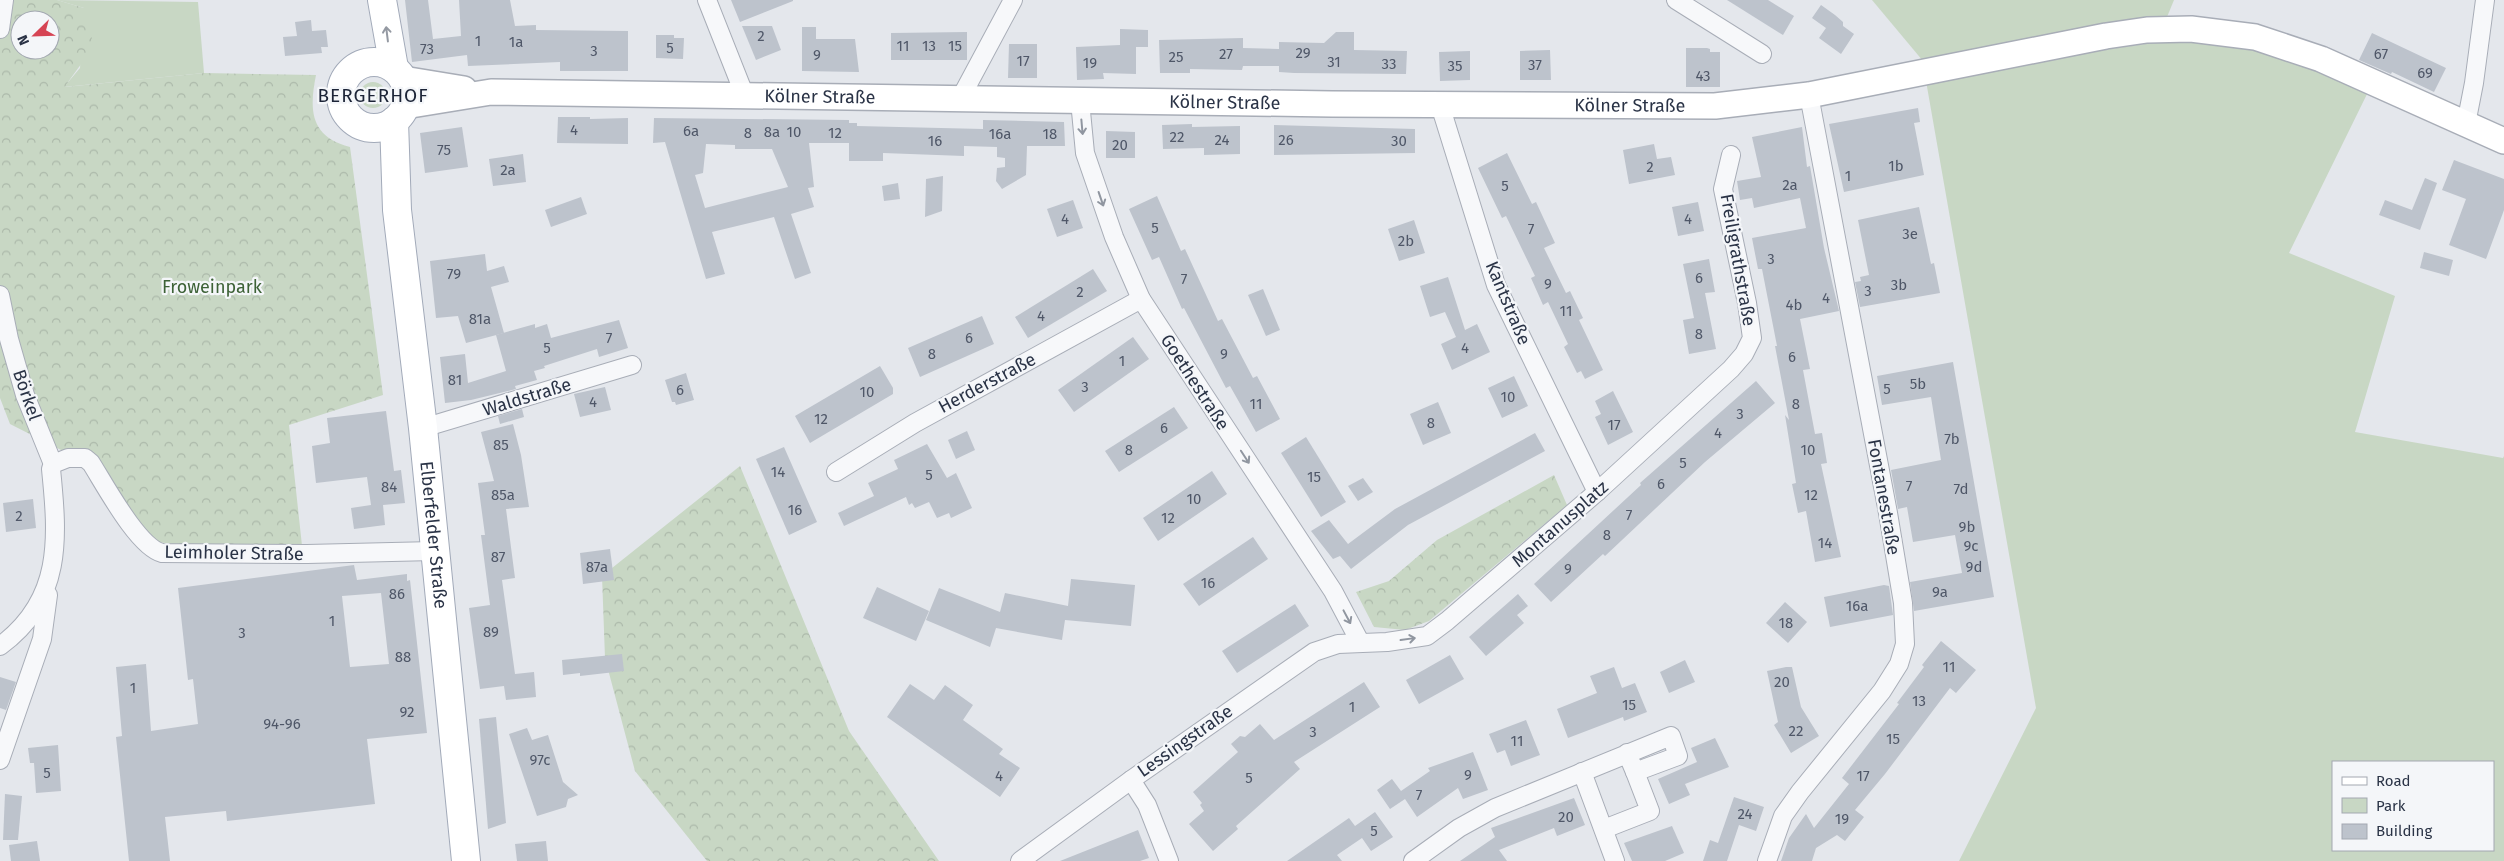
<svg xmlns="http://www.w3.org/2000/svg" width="2504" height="861" viewBox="0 0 2504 861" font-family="'Fira Sans',sans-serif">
  <defs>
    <pattern id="forest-crowns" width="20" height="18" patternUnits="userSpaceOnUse" patternTransform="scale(1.25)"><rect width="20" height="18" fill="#c8d7c4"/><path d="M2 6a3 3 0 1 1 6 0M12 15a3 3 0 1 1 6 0" fill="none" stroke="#acb9aa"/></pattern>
  </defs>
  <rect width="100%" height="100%" fill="#e4e7ec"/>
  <g fill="#c8d7c4" fill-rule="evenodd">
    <polygon points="57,0 198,2 204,73 64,87 80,68 84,8"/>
    <polygon points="1872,0 2174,0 2167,17 1923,61"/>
    <path d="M2166,41L2211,43L2252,49L2369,90L2289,253L2395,296L2355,432L2503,458L2504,456V861H1959L2036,708L1926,81L2047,58ZM2333,762H2493V850H2333Z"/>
    <circle cx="373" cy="95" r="13"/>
  </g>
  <g fill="url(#forest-crowns)" fill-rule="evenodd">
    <path d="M0,0H57L84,8C103,50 84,56 65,87L204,73L316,75C309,110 310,137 350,147L383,395L289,425L303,555L187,546L158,542L144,532L87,450L67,453L10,424L0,398ZM20,20H50V50H20Z"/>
    <polygon points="740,466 849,731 939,861 707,861 635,771 605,658 602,576"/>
    <polygon points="1554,475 1567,505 1429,621 1405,630 1374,627 1356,592 1389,581 1437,540"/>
  </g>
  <g fill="#bdc3cc" fill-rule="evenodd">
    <polygon points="405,0 428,0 433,39 461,36 459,0 510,0 515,26 536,25 536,30 628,31 628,71 560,71 560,62 468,66 467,55 412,62"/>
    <polygon points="731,0 793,0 793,1 740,22"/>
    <polygon points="1727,0 1768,0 1794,16 1783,35"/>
    <polygon points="1821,5 1835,15 1843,22 1843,26 1854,34 1841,54 1819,38 1826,28 1812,18"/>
    <polygon points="311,20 312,31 326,30 328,47 321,47 322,53 285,56 283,37 297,36 295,22"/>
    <polygon points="742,26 772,26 781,50 756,60"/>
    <polygon points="802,27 816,27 816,39 855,39 859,72 802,71"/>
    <polygon points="1120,29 1148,30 1148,47 1136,47 1136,74 1103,73 1104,79 1077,80 1076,47 1120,45"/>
    <polygon points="967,32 967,60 891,60 891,33"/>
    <polygon points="1336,32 1354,32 1354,50 1407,51 1406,74 1294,73 1279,72 1279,66 1243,66 1242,70 1190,69 1190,73 1160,73 1159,40 1243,38 1243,48 1279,49 1279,42 1324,43"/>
    <polygon points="2372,33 2446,68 2434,92 2392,72 2391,74 2359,60"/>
    <polygon points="656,35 674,35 674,38 684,38 683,59 656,58"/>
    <polygon points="1009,44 1037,44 1037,78 1008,78"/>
    <polygon points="1686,48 1707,48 1710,49 1710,52 1720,52 1720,87 1686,87"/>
    <polygon points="1550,50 1551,80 1520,80 1520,51"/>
    <polygon points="1470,51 1470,80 1440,81 1439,52"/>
    <polygon points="1918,108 1920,122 1914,123 1924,175 1844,192 1829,124"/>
    <polygon points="558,117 590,117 590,119 628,118 628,144 557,143"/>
    <path d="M654,118L849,120V123H857V126L983,129V120L1064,122L1065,146H1027L1026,175L1002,189L996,181L997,168L1005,167V158L997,157V147L964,146V156L883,153V161H849V143H809L814,187L808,188L814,207L791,214L811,273L795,279L774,217L712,232L725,274L706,279L665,142L653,143ZM706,144L735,145V149H772L788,187L705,208L695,175L703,173Z"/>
    <polygon points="1192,124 1192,127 1240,126 1240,154 1204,155 1204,148 1163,149 1162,125"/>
    <polygon points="1274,125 1415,129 1415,153 1274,155"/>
    <polygon points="462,127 468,167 425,173 420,133"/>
    <polygon points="1802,127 1807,167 1810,166 1824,248 1839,311 1800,319 1810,369 1803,370 1815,434 1822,433 1827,463 1821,464 1841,557 1815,562 1806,511 1798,513 1792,484 1796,483 1785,415 1789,420 1775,346 1777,346 1762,269 1758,269 1752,238 1806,228 1800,198 1754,208 1752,198 1740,200 1737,181 1761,177 1752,137"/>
    <polygon points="1106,131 1135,132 1135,158 1106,158"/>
    <polygon points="1654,144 1657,159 1671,157 1675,175 1629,184 1623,150"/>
    <polygon points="1507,153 1532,204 1536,202 1555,243 1544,248 1566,293 1570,291 1583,318 1579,320 1603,370 1585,379 1581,371 1577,373 1564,347 1568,344 1548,302 1543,305 1531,278 1535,276 1506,216 1502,218 1478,168"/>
    <polygon points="523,154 526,182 493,186 489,159"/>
    <polygon points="2454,160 2504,179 2504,210 2486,259 2449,245 2466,199 2442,190"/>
    <polygon points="943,176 942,211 925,217 926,179"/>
    <polygon points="2425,178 2437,183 2420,230 2379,215 2385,200 2412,210"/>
    <polygon points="898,183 900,199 884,201 882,186"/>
    <polygon points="1157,196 1181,251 1185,249 1218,321 1222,319 1253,378 1257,376 1280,419 1256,432 1230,386 1226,388 1184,308 1182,309 1159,257 1152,260 1129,209"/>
    <polygon points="581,197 587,214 551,227 545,210"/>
    <polygon points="1073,200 1083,228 1057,237 1047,209"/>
    <polygon points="1698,202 1704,231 1678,236 1672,207"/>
    <polygon points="1919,207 1931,264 1934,263 1940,293 1860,307 1855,282 1861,281 1860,277 1869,275 1858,220"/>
    <polygon points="1414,220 1425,253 1399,261 1388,229"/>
    <polygon points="2424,252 2453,260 2449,276 2420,268"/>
    <polygon points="485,254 487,271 504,266 509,282 491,287 504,333 466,343 458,316 436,318 430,261"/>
    <polygon points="1709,259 1715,292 1705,293 1716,349 1689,354 1683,320 1694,318 1683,264"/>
    <polygon points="1093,269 1107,291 1028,338 1015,317"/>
    <polygon points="1448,277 1465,330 1477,324 1490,352 1452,370 1441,344 1456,337 1445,312 1430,317 1420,286"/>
    <polygon points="1263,289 1280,330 1266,336 1248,295"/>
    <polygon points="982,316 994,344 920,377 908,348"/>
    <polygon points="619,320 628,348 599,357 597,349 544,366 545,368 534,371 537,380 515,386 516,389 471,400 445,403 440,357 465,354 468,383 506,371 496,335 535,324 535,328 547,324 551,338"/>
    <polygon points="1133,337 1149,359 1074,412 1058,390"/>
    <polygon points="1953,362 1994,597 1914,611 1910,582 1962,573 1955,535 1913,542 1907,507 1898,509 1891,470 1941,460 1931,397 1882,405 1877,376"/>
    <polygon points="880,366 893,388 893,394 810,443 795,416"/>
    <polygon points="686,373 694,400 676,405 675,402 672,402 665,380"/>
    <polygon points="1514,376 1528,406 1502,418 1488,388"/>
    <polygon points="1756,381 1775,403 1705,462 1605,556 1603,554 1551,602 1534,584 1641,485 1640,483"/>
    <polygon points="605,387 611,410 580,417 574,394"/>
    <polygon points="1613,391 1633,432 1608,445 1595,417 1601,414 1595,401"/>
    <polygon points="1438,402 1451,433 1423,445 1410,414"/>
    <polygon points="1174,407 1188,428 1119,472 1105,451"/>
    <polygon points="522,409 524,417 500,424 498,416"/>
    <polygon points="386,411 394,471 401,470 405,503 383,505 385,525 354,529 351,508 371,505 367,477 316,483 312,446 330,443 327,418"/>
    <polygon points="513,424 521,455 529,507 506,509 515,578 502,580 515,674 534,672 536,697 506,700 504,686 480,689 469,608 490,605 481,535 485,535 478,483 494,481 481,432"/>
    <polygon points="967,431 975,450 956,459 948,440"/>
    <polygon points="1535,433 1545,451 1408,525 1351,569 1340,556 1333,559 1311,531 1329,520 1348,544 1395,509"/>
    <polygon points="1306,437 1346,502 1321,517 1281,453"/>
    <polygon points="927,444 947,478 956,473 972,508 951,518 949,513 937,518 929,502 915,508 912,503 909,505 906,497 844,526 838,513 874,496 868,483 898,469 894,460"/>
    <polygon points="784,447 817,522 789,535 756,459"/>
    <polygon points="1212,471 1227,494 1158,541 1143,518"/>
    <polygon points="1363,478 1373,492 1358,501 1348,486"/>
    <polygon points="33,499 36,528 6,532 3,503"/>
    <polygon points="1253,537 1268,559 1199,606 1183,584"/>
    <polygon points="610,549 614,580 583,584 580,553"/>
    <path d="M354,565L357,580L407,574V581L410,580L427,733L367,739L375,804L227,821L226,811L165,817L170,861H129L116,737L122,736L116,667L146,664L151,731L198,724L193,679L188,680L178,588ZM381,593L389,664L350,667L342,596Z"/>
    <polygon points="1071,579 1135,585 1131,626 1065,620 1062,640 996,628 990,647 926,620 939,588 1000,612 1005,593 1068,606"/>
    <polygon points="1884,585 1889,586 1893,615 1830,627 1824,597"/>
    <polygon points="877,587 929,611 916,641 863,618"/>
    <polygon points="1518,594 1528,606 1517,615 1524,623 1486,656 1469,637"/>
    <polygon points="1785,602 1807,622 1788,643 1766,623"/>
    <polygon points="1295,604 1309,626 1237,673 1222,651"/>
    <polygon points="1941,641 1976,670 1956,693 1950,688 1885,774 1855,810 1864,817 1845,841 1837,835 1816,848 1812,861 1781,861 1789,838 1806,814 1814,828 1849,784 1842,778 1899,704 1897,703 1924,667 1922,665"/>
    <polygon points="622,654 624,671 580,676 580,673 563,675 562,660"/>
    <polygon points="1450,655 1464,679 1419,704 1406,680"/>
    <polygon points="1685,660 1695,682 1669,693 1660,672"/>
    <polygon points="1614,667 1622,688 1635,683 1647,712 1624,721 1623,717 1568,738 1557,709 1597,693 1590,676"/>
    <polygon points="1786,667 1792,667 1801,707 1819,736 1791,753 1774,725 1778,722 1767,671"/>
    <polygon points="0,677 16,682 6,710 0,708"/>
    <polygon points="1364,682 1380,707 1294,762 1300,769 1236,826 1238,829 1213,851 1189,824 1204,811 1200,805 1202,803 1193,792 1238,752 1231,744 1240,736 1245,737 1260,724 1274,740"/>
    <polygon points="910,684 934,700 945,685 973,705 963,720 1003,749 999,754 1020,768 1000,797 887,717"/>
    <polygon points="496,717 506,823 488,829 479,719"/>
    <polygon points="1526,720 1540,755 1511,766 1505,750 1497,753 1489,734"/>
    <polygon points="527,728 532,740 548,735 563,782 578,795 568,799 566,807 537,816 509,734"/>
    <polygon points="1715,738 1729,767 1685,784 1690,795 1669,804 1658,779 1697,762 1691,748"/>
    <polygon points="58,745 61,791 36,793 34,763 30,763 28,748"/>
    <polygon points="1473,752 1488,790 1463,799 1458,788 1417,817 1405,799 1390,809 1377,790 1392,779 1401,791 1430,771 1428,768"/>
    <polygon points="5,794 22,796 18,840 3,840"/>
    <polygon points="1734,797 1764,807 1756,831 1739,825 1727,861 1703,861 1710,840 1718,843"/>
    <polygon points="1574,798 1585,825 1557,836 1554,828 1499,850 1507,861 1460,861 1495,837 1491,828"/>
    <polygon points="1375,812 1393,837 1371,851 1362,838 1337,855 1342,861 1287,861 1349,818 1355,826"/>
    <polygon points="1672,826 1684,853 1665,861 1632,861 1624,843"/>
    <polygon points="1138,830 1149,858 1140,861 1060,861"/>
    <polygon points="37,841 40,861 11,861 9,845"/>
    <polygon points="546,841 548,861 517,861 515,844"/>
  </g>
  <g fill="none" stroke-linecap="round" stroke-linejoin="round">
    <defs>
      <g id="minor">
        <polyline points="707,0 745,96"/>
        <polyline points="1676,0 1762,54"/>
        <polyline points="0,29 4,0"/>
        <polyline points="960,99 1013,0"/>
        <polyline points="1080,101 1085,153 1114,237 1141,299 1333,591 1360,642"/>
        <polyline points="1440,105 1496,285 1597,492"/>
        <polyline points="2466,124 2474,83 2485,0"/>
        <polyline points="0,295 9,339 25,395 53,464"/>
        <polyline points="423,428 632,365"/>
        <polyline points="836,472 915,423 1141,299"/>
        <path d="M0,646C63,600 58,538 51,469L53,464L68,458H85L91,463C105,485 138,547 162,553L307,554L434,551"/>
        <polyline points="0,760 42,639 48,595"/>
        <polyline points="1582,772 1615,861"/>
        <polyline points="1131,780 1147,805 1169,861"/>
        <polyline points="1604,829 1650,811 1635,772"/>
        <polyline points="1020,861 1131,780 1314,652 1338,644 1387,642 1427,636 1447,621 1597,492 1731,369 1744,354 1752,338 1747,303 1723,189 1731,155"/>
        <polyline points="1413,861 1459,828 1495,808 1671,736 1678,756 1635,772 1627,753"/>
        <polyline points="1767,861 1783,816 1800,792 1882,691 1899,664 1905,644 1903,603 1888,513 1809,95"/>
      </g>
      <g id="secondary">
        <polyline points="403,79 464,89"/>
        <path id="s1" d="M405,106L491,92L1332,104L1715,106L1809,95L2106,36L2147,30L2191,29L2255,37L2321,59L2504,141"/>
      </g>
      <g id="primary">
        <polyline points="382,0 394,68"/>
        <circle cx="374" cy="95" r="33"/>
        <path id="s2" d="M394,121L397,210L423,428L466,861"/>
      </g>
    </defs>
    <use href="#minor" stroke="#a8adb7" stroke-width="20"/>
    <use href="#secondary" stroke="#a8adb7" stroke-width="28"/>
    <use href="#primary" stroke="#a2aab9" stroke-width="30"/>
    <use href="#minor" stroke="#f7f8fa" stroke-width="18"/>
    <use href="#secondary" stroke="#fff" stroke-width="25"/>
    <use href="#primary" stroke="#fff" stroke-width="28"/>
  </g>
  <defs><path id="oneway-shaft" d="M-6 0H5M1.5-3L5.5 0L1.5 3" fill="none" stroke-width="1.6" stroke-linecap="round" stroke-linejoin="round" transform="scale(1.25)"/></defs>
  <use stroke="#9499a2" href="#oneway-shaft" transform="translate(387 34) rotate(-97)"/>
  <g stroke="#9096a0">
    <use href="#oneway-shaft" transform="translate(1082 127) rotate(85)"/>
    <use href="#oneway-shaft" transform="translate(1101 199) rotate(71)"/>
    <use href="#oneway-shaft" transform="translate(1245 457) rotate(57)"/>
    <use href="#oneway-shaft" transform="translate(1347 617) rotate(62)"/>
    <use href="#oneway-shaft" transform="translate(1408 639) rotate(-8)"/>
  </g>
  <g text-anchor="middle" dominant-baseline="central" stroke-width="4.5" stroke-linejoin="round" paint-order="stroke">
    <g font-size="15" fill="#4f5768">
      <text x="761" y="36">2</text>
      <text x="478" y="41">1</text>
      <text x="516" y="42">1a</text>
      <text x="903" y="46">11</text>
      <text x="929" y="46">13</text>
      <text x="955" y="46">15</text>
      <text x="670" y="48">5</text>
      <text x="427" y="49">73</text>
      <text x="594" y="51">3</text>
      <text x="1303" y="53">29</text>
      <text x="1226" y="54">27</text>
      <text x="2381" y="54">67</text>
      <text x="817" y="55">9</text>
      <text x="1176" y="57">25</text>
      <text x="1023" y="61">17</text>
      <text x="1334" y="62">31</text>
      <text x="1090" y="63">19</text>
      <text x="1389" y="64">33</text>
      <text x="1535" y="65">37</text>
      <text x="1455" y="66">35</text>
      <text x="2425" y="73">69</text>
      <text x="1703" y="76">43</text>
      <text x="574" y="130">4</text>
      <text x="691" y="131">6a</text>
      <text x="772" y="132">8a</text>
      <text x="794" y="132">10</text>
      <text x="748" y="133">8</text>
      <text x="835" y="133">12</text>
      <text x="1000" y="134">16a</text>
      <text x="1050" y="134">18</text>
      <text x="1177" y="137">22</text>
      <text x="1222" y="140">24</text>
      <text x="1286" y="140">26</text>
      <text x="935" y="141">16</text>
      <text x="1399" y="141">30</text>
      <text x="1120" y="145">20</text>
      <text x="444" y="150">75</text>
      <text x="1896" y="166">1b</text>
      <text x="1650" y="167">2</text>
      <text x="508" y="170">2a</text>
      <text x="1848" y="176">1</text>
      <text x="1790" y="185">2a</text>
      <text x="1505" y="186">5</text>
      <text x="1065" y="219">4</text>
      <text x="1688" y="219">4</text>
      <text x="1155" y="228">5</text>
      <text x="1531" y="229">7</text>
      <text x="1910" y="234">3e</text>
      <text x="1406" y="241">2b</text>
      <text x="1771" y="259">3</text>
      <text x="454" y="274">79</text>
      <text x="1699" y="278">6</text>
      <text x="1184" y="279">7</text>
      <text x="1548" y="284">9</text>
      <text x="1899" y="285">3b</text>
      <text x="1868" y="291">3</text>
      <text x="1080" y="292">2</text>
      <text x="1826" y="298">4</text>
      <text x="1794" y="305">4b</text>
      <text x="1566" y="311">11</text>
      <text x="1041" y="316">4</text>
      <text x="480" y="319">81a</text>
      <text x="1699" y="334">8</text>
      <text x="609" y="338">7</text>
      <text x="969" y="338">6</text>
      <text x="547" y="348">5</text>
      <text x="1465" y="348">4</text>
      <text x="932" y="354">8</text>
      <text x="1224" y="354">9</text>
      <text x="1792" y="357">6</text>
      <text x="1122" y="361">1</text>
      <text x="455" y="380">81</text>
      <text x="1918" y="384">5b</text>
      <text x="1085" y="387">3</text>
      <text x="1887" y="389">5</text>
      <text x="680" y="390">6</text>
      <text x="867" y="392">10</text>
      <text x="1508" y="397">10</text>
      <text x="593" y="402">4</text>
      <text x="1256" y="404">11</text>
      <text x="1796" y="404">8</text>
      <text x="1740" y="414">3</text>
      <text x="821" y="419">12</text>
      <text x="1431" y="423">8</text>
      <text x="1614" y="425">17</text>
      <text x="1164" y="428">6</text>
      <text x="1718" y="433">4</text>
      <text x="1952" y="439">7b</text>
      <text x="501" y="445">85</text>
      <text x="1129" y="450">8</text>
      <text x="1808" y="450">10</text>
      <text x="1683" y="463">5</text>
      <text x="778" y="472">14</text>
      <text x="929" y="475">5</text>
      <text x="1314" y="477">15</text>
      <text x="1661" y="484">6</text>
      <text x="1909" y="486">7</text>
      <text x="389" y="487">84</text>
      <text x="1961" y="489">7d</text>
      <text x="503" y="495">85a</text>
      <text x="1811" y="495">12</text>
      <text x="1194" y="499">10</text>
      <text x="795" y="510">16</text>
      <text x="1629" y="515">7</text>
      <text x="19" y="516">2</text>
      <text x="1168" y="518">12</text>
      <text x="1967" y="527">9b</text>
      <text x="1607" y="535">8</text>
      <text x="1825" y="543">14</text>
      <text x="1971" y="546">9c</text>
      <text x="498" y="557">87</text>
      <text x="597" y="567">87a</text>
      <text x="1974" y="567">9d</text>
      <text x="1568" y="569">9</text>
      <text x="1208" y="583">16</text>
      <text x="1940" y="592">9a</text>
      <text x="397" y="594">86</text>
      <text x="1857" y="606">16a</text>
      <text x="332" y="621">1</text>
      <text x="1786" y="623">18</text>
      <text x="491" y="632">89</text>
      <text x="242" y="633">3</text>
      <text x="403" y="657">88</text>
      <text x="1949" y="667">11</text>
      <text x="1782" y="682">20</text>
      <text x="133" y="688">1</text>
      <text x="1919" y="701">13</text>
      <text x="1629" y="705">15</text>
      <text x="1352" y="707">1</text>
      <text x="407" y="712">92</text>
      <text x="282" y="724">94-96</text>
      <text x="1796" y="731">22</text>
      <text x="1313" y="732">3</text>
      <text x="1893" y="739">15</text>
      <text x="1517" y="741">11</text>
      <text x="540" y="760">97c</text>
      <text x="47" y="773">5</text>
      <text x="1468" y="775">9</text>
      <text x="999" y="776">4</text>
      <text x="1863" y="776">17</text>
      <text x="1249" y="778">5</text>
      <text x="1419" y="795">7</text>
      <text x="1745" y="814">24</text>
      <text x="1566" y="817">20</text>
      <text x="1842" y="819">19</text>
      <text x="1374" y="831">5</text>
    </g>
    <g font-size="18" fill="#2a3346" stroke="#f4f6f9">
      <text stroke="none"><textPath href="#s1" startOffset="416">Kölner Straße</textPath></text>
      <text stroke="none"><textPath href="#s1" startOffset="821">Kölner Straße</textPath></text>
      <text stroke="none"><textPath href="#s1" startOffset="1226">Kölner Straße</textPath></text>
      <text transform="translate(1738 260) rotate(80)">Freiligrathstraße</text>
      <text transform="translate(1508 303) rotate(67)">Kantstraße</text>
      <text transform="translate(1195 382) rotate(57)">Goethestraße</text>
      <text transform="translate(987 383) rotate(-28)">Herderstraße</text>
      <text transform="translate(27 395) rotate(71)">Börkel</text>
      <text transform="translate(527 397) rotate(-17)">Waldstraße</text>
      <text transform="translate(1884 497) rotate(80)">Fontanestraße</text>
      <text transform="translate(1560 524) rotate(-41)">Montanusplatz</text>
      <text stroke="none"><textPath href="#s2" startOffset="416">Elberfelder Straße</textPath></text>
      <text transform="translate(234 553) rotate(1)">Leimholer Straße</text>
      <text transform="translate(1185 741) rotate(-35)">Lessingstraße</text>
    </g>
    <g font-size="18" fill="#3d6237" stroke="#f4f6f9">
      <text x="212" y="287">Froweinpark</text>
    </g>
    <g font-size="19" letter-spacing="1" fill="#1c2437" stroke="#f4f6f9">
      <text x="373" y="95">BERGERHOF</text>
    </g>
  </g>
  <rect x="2332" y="761" width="162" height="90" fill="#f4f6f9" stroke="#a3a8b1"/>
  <rect x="2342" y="777" width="25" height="8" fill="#ffffff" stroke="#a3a8b1"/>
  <text x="2376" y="786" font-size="15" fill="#2a3346">Road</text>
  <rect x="2342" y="798" width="25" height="15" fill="#c8d7c4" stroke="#a3a8b1"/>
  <text x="2376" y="811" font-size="15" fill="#2a3346">Park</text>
  <rect x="2342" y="824" width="25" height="15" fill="#bdc3cc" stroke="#a3a8b1"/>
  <text x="2376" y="836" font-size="15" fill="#2a3346">Building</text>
  <g transform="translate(35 35) rotate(247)"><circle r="24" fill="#f4f6f9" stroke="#a3a8b1"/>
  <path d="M0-4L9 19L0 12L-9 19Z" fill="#d64454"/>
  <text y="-8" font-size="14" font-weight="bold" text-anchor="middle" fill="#2a3346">N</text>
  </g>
</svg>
